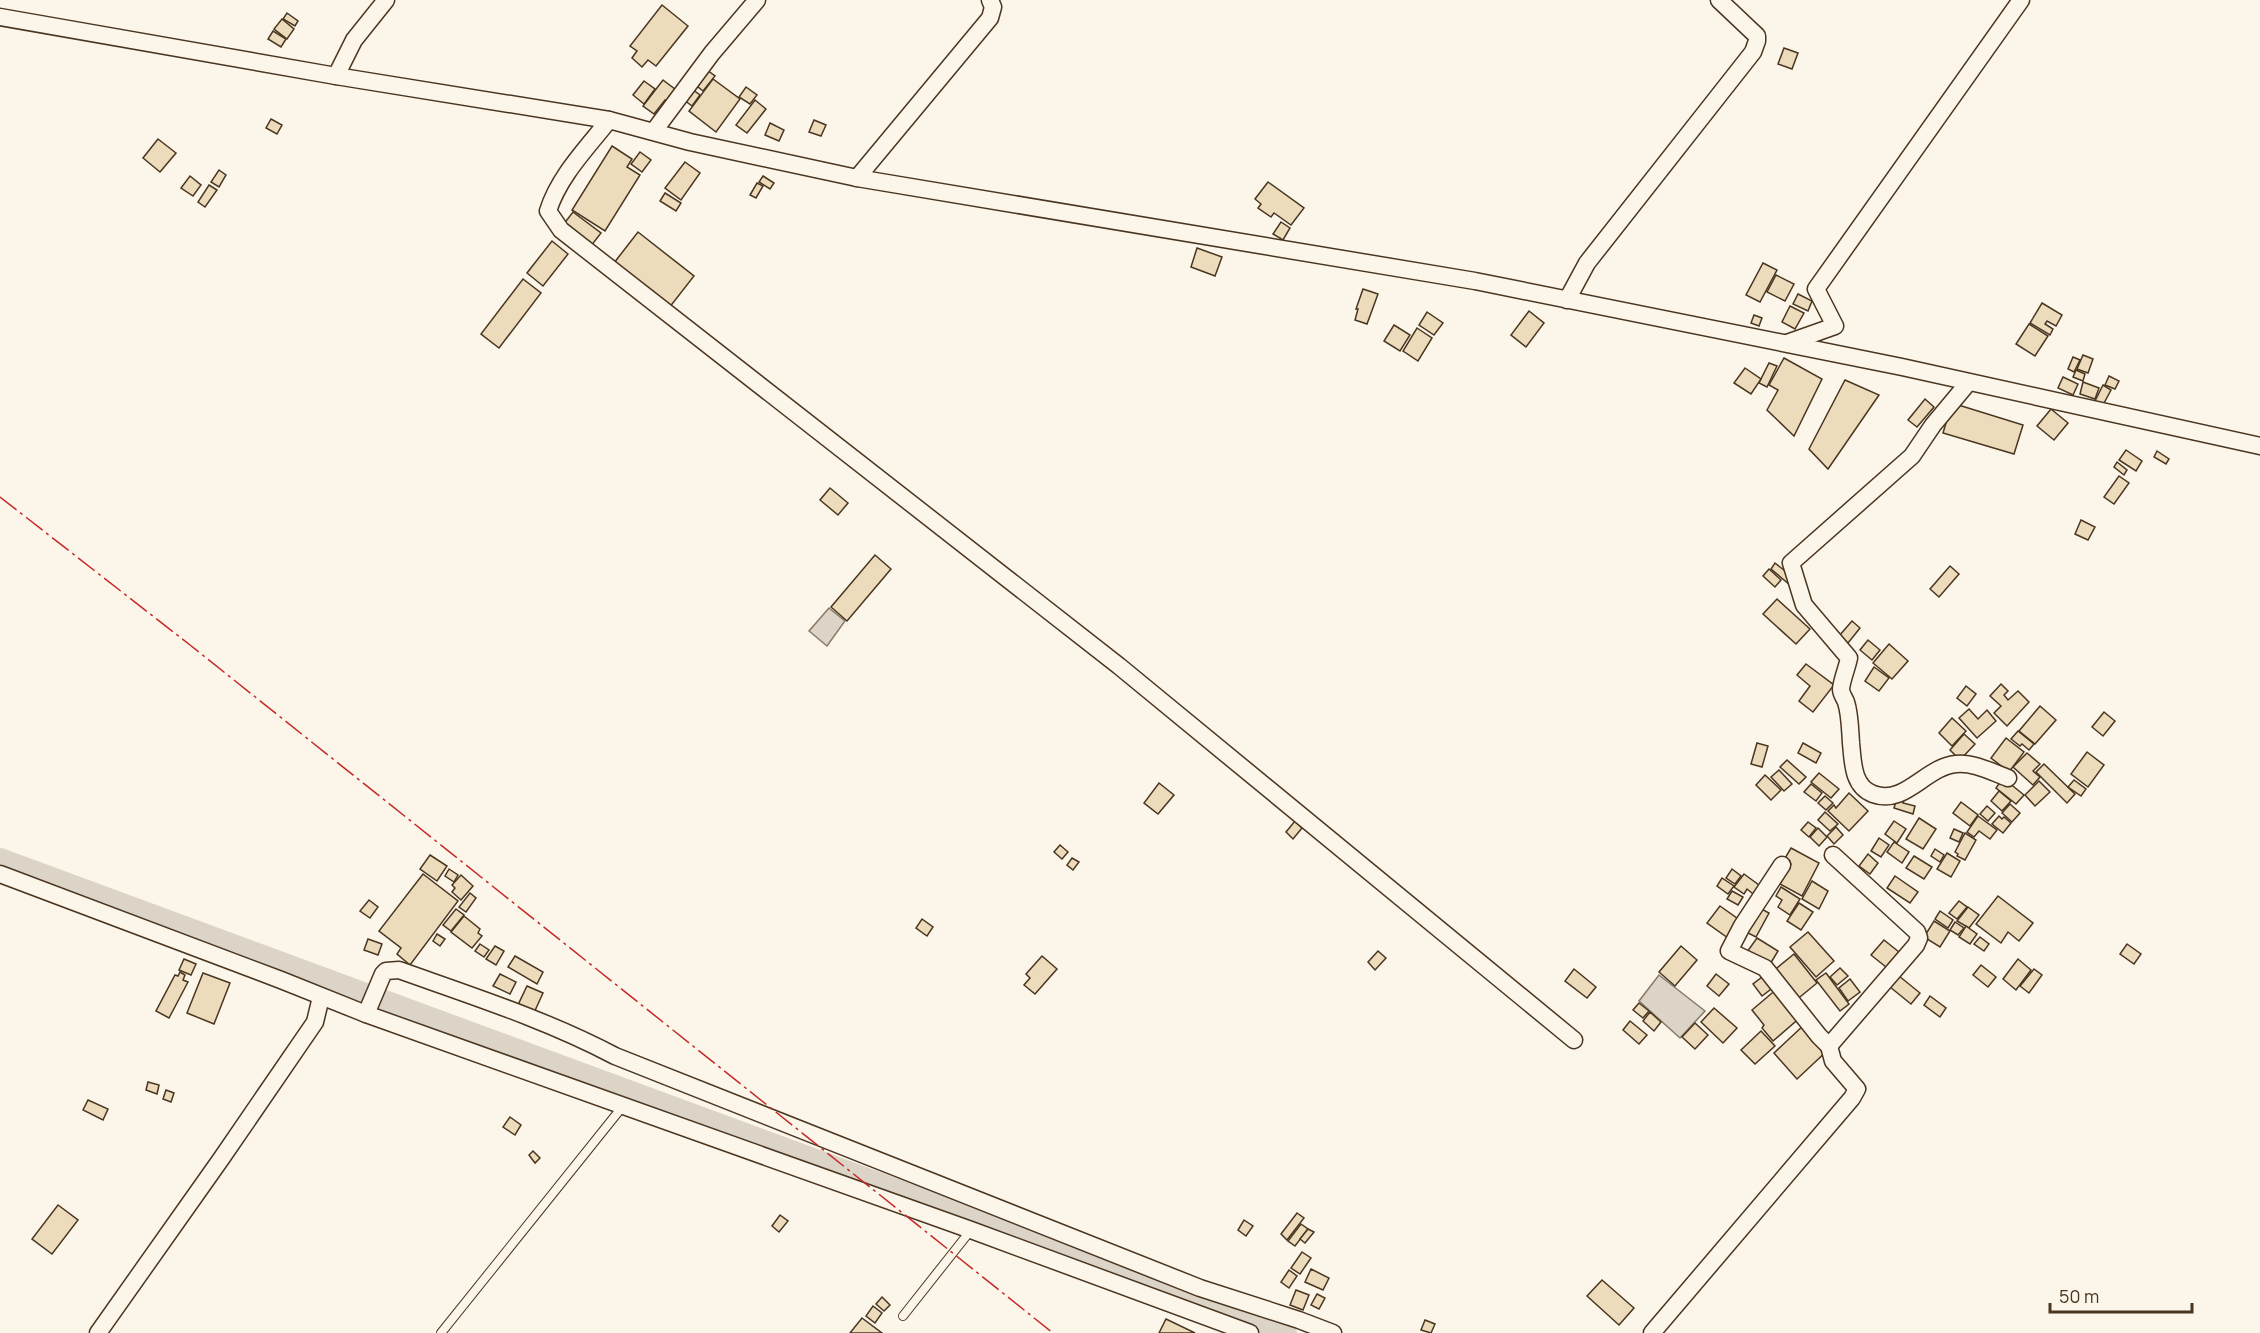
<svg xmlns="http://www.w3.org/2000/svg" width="2260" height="1333" viewBox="0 0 2260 1333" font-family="Manrope,sans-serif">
  <rect width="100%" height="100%" fill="#fbf6e9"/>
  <g fill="#dcd4c6" stroke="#887966" stroke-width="1.5">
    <polygon points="829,608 845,621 827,646 809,631"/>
    <polygon points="1659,975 1705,1011 1680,1038 1639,1001"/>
  </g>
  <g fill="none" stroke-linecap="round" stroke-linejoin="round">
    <polyline stroke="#dcd4c6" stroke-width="20" points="0,858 1287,1333"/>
  </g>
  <g fill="#ecdcbc" stroke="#4a3520" stroke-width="1.5">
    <polygon points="662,5 688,26 656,66 648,60 642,67 632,58 637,51 630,46"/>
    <polygon points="287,13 298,21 295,26 283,19"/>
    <polygon points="282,19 294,29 287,39 274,29"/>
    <polygon points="273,31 286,39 281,47 268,39"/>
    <polygon points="1784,48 1798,53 1792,69 1778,64"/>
    <polygon points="703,67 715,76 703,91 692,82"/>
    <polygon points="713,79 740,99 716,132 689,111"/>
    <polygon points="663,80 680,93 671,105 665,100 654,114 643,106"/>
    <polygon points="644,81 655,89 644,104 633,95"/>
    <polygon points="689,87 700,95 692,106 680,97"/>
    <polygon points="746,87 757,95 750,104 739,97"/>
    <polygon points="755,100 766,109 747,133 736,125"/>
    <polygon points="271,119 282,125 277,134 266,128"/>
    <polygon points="814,120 826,125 821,136 809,132"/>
    <polygon points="770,123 784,130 779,141 765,135"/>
    <polygon points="158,139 176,153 160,172 143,158"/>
    <polygon points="612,146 632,159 627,167 640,175 605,231 572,210"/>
    <polygon points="640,152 651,160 642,172 631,164"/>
    <polygon points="685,162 700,173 681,200 665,188"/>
    <polygon points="219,170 226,175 219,187 211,182"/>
    <polygon points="190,176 201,185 193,196 181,188"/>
    <polygon points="763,176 774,183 770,189 759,182"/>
    <polygon points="1268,182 1304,208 1291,225 1274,213 1271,217 1258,208 1261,204 1255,199"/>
    <polygon points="757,183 763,186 756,198 750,195"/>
    <polygon points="209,185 217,190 205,207 198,202"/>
    <polygon points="665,193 681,203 676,211 660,201"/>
    <polygon points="573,212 601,233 591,246 563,225"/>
    <polygon points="1281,222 1290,228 1283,240 1273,234"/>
    <polygon points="638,232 694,276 669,308 614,263"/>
    <polygon points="552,241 568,254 543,286 527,273"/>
    <polygon points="1197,248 1222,257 1215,276 1191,267"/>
    <polygon points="1763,263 1777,270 1760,302 1746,295"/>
    <polygon points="1776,275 1794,284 1785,301 1767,292"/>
    <polygon points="523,279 541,293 499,348 481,334"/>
    <polygon points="1363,289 1378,294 1367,324 1355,320 1358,309 1356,309"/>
    <polygon points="1798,294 1812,301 1808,311 1793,304"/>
    <polygon points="2042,303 2062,315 2056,326 2047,321 2045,324 2053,329 2050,335 2030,323"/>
    <polygon points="1790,306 1804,313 1795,329 1782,322"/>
    <polygon points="1529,311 1544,323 1526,347 1511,335"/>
    <polygon points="1427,312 1443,323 1434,335 1419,325"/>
    <polygon points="1754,315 1762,318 1759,326 1751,323"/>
    <polygon points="2029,324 2048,336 2035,356 2016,344"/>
    <polygon points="1394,325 1410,335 1400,351 1384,341"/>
    <polygon points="1417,328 1432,338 1418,361 1403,351"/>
    <polygon points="2083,355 2093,359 2088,373 2077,369"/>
    <polygon points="2073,357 2080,360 2074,372 2068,369"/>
    <polygon points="1784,358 1822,379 1794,436 1767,410 1778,390 1769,385"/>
    <polygon points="1769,363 1777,366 1767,387 1759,383"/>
    <polygon points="1745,368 1761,379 1751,394 1734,383"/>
    <polygon points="2076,370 2085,374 2083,381 2073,377"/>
    <polygon points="2109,376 2119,381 2115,389 2105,385"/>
    <polygon points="2063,377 2078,384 2073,395 2058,388"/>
    <polygon points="1845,380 1879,395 1828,469 1809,449"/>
    <polygon points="2083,382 2099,388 2095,399 2080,394"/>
    <polygon points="2103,385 2111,390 2103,405 2095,401"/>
    <polygon points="1925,399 1934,407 1917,427 1908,420"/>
    <polygon points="1952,403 2023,425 2014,454 1943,433"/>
    <polygon points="2051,409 2068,423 2054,440 2037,426"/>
    <polygon points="2126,450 2142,461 2136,471 2119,460"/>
    <polygon points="2157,451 2169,459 2166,464 2154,457"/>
    <polygon points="2117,462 2127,470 2124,475 2114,467"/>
    <polygon points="2119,476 2129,483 2114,504 2104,497"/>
    <polygon points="830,488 848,503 838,515 820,500"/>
    <polygon points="2081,520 2095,527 2088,540 2075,534"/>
    <polygon points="875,555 891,569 847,621 831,607"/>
    <polygon points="1775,563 1795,579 1790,585 1771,569"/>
    <polygon points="1950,566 1959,574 1939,597 1930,589"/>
    <polygon points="1769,569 1781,580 1775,587 1763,576"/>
    <polygon points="1777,599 1810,629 1796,644 1763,614"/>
    <polygon points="1852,621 1860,628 1848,643 1839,636"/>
    <polygon points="1868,640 1880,650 1872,660 1860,650"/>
    <polygon points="1889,644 1908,661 1892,679 1873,663"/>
    <polygon points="1806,664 1834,685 1813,712 1799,701 1810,686 1797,675"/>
    <polygon points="1874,667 1889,678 1879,691 1865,681"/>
    <polygon points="2001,684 2008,691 2004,695 2008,700 2018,691 2029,702 2007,726 1994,713 2001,706 1990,696"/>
    <polygon points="1966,686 1976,694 1967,706 1957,698"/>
    <polygon points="2040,706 2056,720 2035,744 2019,731"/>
    <polygon points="1969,709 1978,719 1987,710 1996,721 1977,738 1959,718"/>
    <polygon points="2104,712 2115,721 2103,736 2092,727"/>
    <polygon points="1952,718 1966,731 1952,746 1939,733"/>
    <polygon points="2018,731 2034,744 2029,750 2022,744 2020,746 2011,739"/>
    <polygon points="1964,734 1975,744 1960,760 1950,750"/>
    <polygon points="2006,738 2024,752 2009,772 1991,758"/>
    <polygon points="1757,743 1768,746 1762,767 1751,764"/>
    <polygon points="1803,743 1821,753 1816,763 1798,753"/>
    <polygon points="2087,752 2104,765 2088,787 2071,774"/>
    <polygon points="2027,753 2040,764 2033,771 2040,777 2033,785 2013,767"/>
    <polygon points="1787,760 1806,777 1799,784 1780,767"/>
    <polygon points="2044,764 2075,794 2067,803 2036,772"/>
    <polygon points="1779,770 1792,784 1784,791 1771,777"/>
    <polygon points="1819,773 1839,789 1831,798 1811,782"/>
    <polygon points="1765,775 1781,790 1771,800 1756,785"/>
    <polygon points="2003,778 2024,795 2016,804 1996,788"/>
    <polygon points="2074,780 2086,789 2081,796 2068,787"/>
    <polygon points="2039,781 2050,792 2035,806 2025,795"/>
    <polygon points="1159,783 1174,795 1158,814 1144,803"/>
    <polygon points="1811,784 1822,793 1816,801 1804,792"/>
    <polygon points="1999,791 2011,801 2002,811 1991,801"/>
    <polygon points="1849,793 1868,811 1849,831 1828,811 1834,805 1836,808"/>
    <polygon points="1898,794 1905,797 1903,803 1915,806 1913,814 1894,808"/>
    <polygon points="1825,796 1833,803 1826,810 1818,803"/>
    <polygon points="1961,802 1978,815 1970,826 1953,813"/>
    <polygon points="2010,804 2020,813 2012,822 2002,813"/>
    <polygon points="1987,806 1995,813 1988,821 1980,814"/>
    <polygon points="1825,812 1838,824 1830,831 1818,820"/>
    <polygon points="1978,816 1997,830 1990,839 1979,831 1974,837 1967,832"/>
    <polygon points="1999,816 2002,819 2004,817 2011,823 2003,833 1992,824"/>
    <polygon points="1919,818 1936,829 1923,849 1906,839"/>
    <polygon points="1295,821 1302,828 1293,839 1286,832"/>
    <polygon points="1894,821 1906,829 1897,843 1885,834"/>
    <polygon points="1808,822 1816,828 1809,837 1801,830"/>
    <polygon points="1836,827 1843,835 1834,844 1827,836"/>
    <polygon points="1818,828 1827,837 1819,846 1810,837"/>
    <polygon points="1954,829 1963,833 1959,842 1950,838"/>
    <polygon points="1965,833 1976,840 1965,860 1957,856 1958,854 1955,852"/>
    <polygon points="1879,838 1889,845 1881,857 1871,851"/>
    <polygon points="1894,842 1909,852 1902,863 1887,852"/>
    <polygon points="1060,845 1068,852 1062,859 1054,852"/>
    <polygon points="1791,848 1819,863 1802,896 1780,884 1791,864 1784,860"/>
    <polygon points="1935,849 1944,855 1940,862 1931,856"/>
    <polygon points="1947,853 1960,861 1951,877 1937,869"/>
    <polygon points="1868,854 1878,863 1870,874 1859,866"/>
    <polygon points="430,855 447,866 437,881 420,869"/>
    <polygon points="1914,856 1932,867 1924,879 1906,868"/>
    <polygon points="1072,858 1079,862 1073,870 1067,865"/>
    <polygon points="449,869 458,875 454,882 445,876"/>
    <polygon points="1732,869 1741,876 1735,884 1726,878"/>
    <polygon points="423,874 458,901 410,965 397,954 401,948 379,931"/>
    <polygon points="1744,874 1763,888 1757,897 1747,889 1744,894 1734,887"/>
    <polygon points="461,875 473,886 461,900 452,892 455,888 452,885"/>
    <polygon points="1895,876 1918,892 1910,903 1887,888"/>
    <polygon points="1722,878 1734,886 1728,894 1717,886"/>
    <polygon points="1812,881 1828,891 1819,909 1802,899"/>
    <polygon points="1781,887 1800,899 1790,915 1778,907 1782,900 1776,896"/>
    <polygon points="1732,891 1743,897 1738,905 1727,899"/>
    <polygon points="470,893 476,898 466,912 459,907"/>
    <polygon points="1998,896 2033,923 2019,941 2008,932 2001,943 1976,924"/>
    <polygon points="369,900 378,907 370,918 360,911"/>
    <polygon points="1959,901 1967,907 1957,919 1949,913"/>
    <polygon points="1799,903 1813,912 1801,930 1787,921"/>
    <polygon points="1720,906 1741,921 1728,938 1707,923"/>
    <polygon points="1758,907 1769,913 1756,937 1744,931"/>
    <polygon points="1968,907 1979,915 1969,928 1957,921"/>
    <polygon points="456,909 464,915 451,931 443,925"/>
    <polygon points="1940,911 1953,920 1948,928 1935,919"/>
    <polygon points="464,916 480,929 478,933 482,936 472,948 451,932"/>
    <polygon points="922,919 933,927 927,936 916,928"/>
    <polygon points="1934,921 1950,931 1940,947 1924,937"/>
    <polygon points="1955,922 1964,928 1958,935 1950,930"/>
    <polygon points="1966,926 1977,934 1970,944 1959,937"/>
    <polygon points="1808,932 1834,961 1816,977 1790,947"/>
    <polygon points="437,934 445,939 440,946 433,941"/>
    <polygon points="1980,937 1989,944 1984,951 1974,944"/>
    <polygon points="1757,938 1778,951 1769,966 1747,952"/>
    <polygon points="368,939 382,944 378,955 364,950"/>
    <polygon points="1884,940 1899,952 1886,967 1871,955"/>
    <polygon points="480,944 489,950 484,957 475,951"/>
    <polygon points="2127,944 2141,954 2134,964 2120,954"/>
    <polygon points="495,946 504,951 496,965 486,959"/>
    <polygon points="1681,946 1697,960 1675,986 1659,972"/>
    <polygon points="1378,951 1386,958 1375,970 1368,962"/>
    <polygon points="1794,954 1817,983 1795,1001 1772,972"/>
    <polygon points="515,956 543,972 537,984 508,967"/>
    <polygon points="1042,956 1057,969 1035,994 1024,985 1030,978 1026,974"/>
    <polygon points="184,959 196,964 191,975 179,970"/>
    <polygon points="2018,959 2031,970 2016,990 2003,979"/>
    <polygon points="1981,965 1996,977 1988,987 1973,975"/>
    <polygon points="1840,968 1848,976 1837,985 1830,977"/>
    <polygon points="1574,969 1596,987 1587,998 1565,981"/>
    <polygon points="2034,969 2042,975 2029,993 2020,986"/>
    <polygon points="180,972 185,975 183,980 188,982 169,1018 156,1011 175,975 178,976"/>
    <polygon points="203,973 230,983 214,1024 187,1013"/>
    <polygon points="1826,973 1849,1004 1840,1011 1816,980"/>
    <polygon points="500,974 516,982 510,994 493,986"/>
    <polygon points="1716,974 1729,984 1719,996 1707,986"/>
    <polygon points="1766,974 1775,986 1762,996 1753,984"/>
    <polygon points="1899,976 1920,993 1911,1004 1890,987"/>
    <polygon points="1850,979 1860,992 1848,1001 1839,988"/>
    <polygon points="527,986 543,993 533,1015 517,1007"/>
    <polygon points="1778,988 1802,1016 1773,1041 1762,1028 1764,1025 1752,1010"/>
    <polygon points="1930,996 1946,1008 1940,1017 1924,1005"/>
    <polygon points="1639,1003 1649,1011 1643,1018 1633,1010"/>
    <polygon points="1714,1008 1737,1028 1723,1043 1701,1022"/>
    <polygon points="1650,1012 1661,1022 1654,1031 1643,1021"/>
    <polygon points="1630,1021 1647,1035 1639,1044 1623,1030"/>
    <polygon points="1695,1023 1708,1035 1695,1049 1682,1037"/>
    <polygon points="1805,1024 1829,1049 1797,1079 1774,1053"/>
    <polygon points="1761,1031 1775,1046 1755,1064 1741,1050"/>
    <polygon points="148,1082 159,1085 157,1094 146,1090"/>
    <polygon points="166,1090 174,1093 171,1102 163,1099"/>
    <polygon points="88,1100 108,1109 103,1120 83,1110"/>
    <polygon points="510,1117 521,1125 515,1135 503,1127"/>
    <polygon points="533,1151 540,1158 535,1163 529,1155"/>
    <polygon points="58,1205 78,1220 52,1254 32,1239"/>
    <polygon points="1297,1213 1304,1218 1287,1240 1281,1234"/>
    <polygon points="780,1215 788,1221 779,1232 772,1226"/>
    <polygon points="1244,1220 1253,1226 1246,1236 1238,1230"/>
    <polygon points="1301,1224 1308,1229 1295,1246 1288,1241"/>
    <polygon points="1308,1229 1314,1232 1305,1243 1300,1239"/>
    <polygon points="1302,1252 1311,1258 1300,1274 1291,1268"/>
    <polygon points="1311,1269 1329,1278 1323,1290 1305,1282"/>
    <polygon points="1289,1270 1297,1276 1289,1288 1281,1282"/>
    <polygon points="1602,1280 1634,1308 1619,1325 1587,1296"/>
    <polygon points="1296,1290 1309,1295 1303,1310 1290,1305"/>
    <polygon points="1317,1294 1325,1298 1319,1309 1311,1305"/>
    <polygon points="882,1297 890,1305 884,1311 876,1304"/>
    <polygon points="873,1306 882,1313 875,1323 866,1316"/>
    <polygon points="862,1318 882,1333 850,1333"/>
    <polygon points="1166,1319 1195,1333 1159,1333"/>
    <polygon points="1425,1320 1435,1324 1431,1333 1421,1330"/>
  </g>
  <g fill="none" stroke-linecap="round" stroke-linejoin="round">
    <defs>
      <g id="service">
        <polyline points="903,1316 971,1230"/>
        <polyline points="441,1333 623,1106"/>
      </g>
      <g id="minor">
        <polyline points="0,17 336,76 609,120 690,142 857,178 1475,281 1902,367 2260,446"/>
        <polyline points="336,76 354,40 386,0"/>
        <path d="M609,120C587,148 559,176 548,211L561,230L1119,666L1574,1040"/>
        <polyline points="654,131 712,53 757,0"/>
        <polyline points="857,178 990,18 993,7 990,0"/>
        <polyline points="1567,300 1587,263 1753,52 1757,41 1757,36 1719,0"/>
        <polyline points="1787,343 1835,326 1816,289 2021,0"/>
        <path d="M1968,383L1933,425L1912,456L1791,563L1804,605L1849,658C1847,668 1842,679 1841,689C1841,694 1844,697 1846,702C1850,714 1850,729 1851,743C1853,761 1852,786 1873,794C1905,806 1925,767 1956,764C1973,762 1992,772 2008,778"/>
        <polyline points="1782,865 1742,926 1729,951 1765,968 1819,1036 1829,1046"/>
        <polyline points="0,874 281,980 366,1014 971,1230 1250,1333"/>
        <path d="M366,1014L383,974L386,971L399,970C472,996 547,1020 615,1056L1200,1288L1299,1320L1333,1333"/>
        <polyline points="98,1333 221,1159 315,1022 321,997"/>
        <polyline points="1652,1333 1852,1098 1857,1089 1833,1061 1829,1046 1916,945 1919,938 1917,932 1833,855"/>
      </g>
    </defs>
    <use href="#service" stroke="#4a3520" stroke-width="10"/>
    <use href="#minor" stroke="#4a3520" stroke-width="19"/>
    <use href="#service" stroke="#fbf6e9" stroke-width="8"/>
    <use href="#minor" stroke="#fbf6e9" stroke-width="16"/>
    <polyline stroke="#c62828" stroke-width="1.5" stroke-dasharray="21 4.5 3 4.5" stroke-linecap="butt" points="0,497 190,645 1053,1333"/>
  </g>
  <path d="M2050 1303v9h142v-9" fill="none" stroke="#4a3520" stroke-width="3"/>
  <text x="2059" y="1303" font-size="18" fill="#4a3520" stroke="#fbf6e9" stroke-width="4.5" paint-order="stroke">50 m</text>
</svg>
